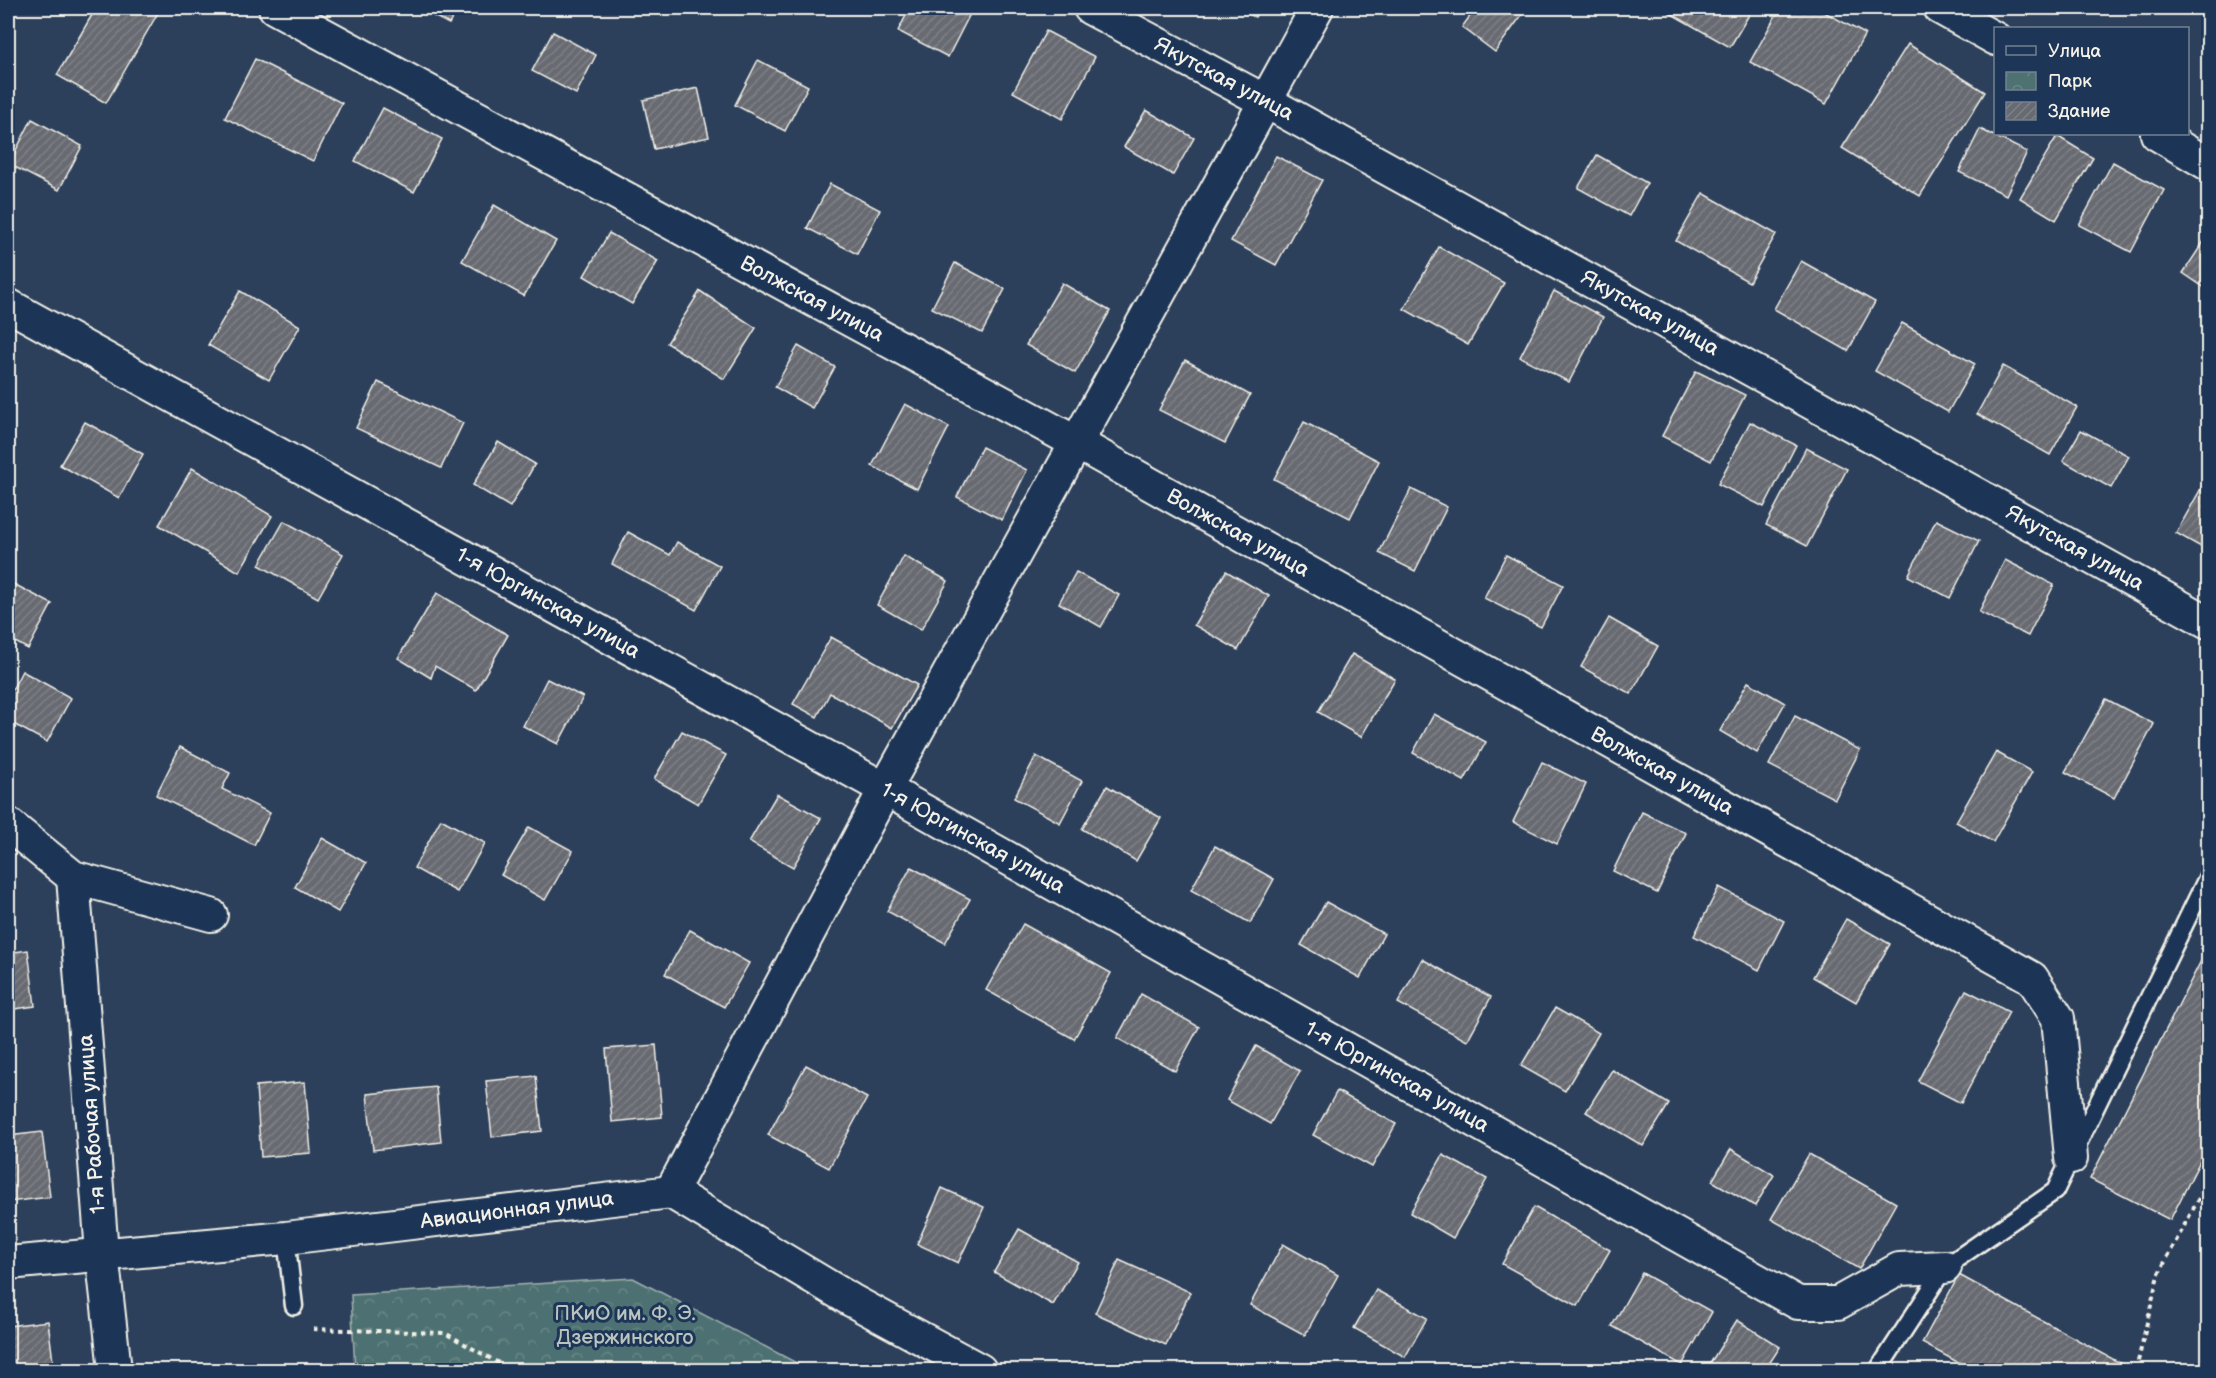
<svg xmlns="http://www.w3.org/2000/svg" width="2216" height="1378" viewBox="0 0 2216 1378" font-family="'Balsamiq Sans',sans-serif">
  <defs>
    <pattern id="park-crowns" width="20" height="18" patternUnits="userSpaceOnUse" patternTransform="scale(1.5)"><rect width="20" height="18" fill="#4e7172"/><path d="M2 6a3 3 0 1 1 6 0M12 15a3 3 0 1 1 6 0" fill="none" stroke="#688686"/></pattern>
    <pattern id="building-hatch" width="6" height="6" patternUnits="userSpaceOnUse" patternTransform="scale(1.5)"><rect width="6" height="6" fill="#686a72"/><path d="M-1 1l2-2M0 6l6-6M5 7l2-2" fill="none" stroke="#7e8086"/></pattern>
  </defs>
  <rect width="100%" height="100%" fill="#2c405c"/>
  <filter id="ink" filterUnits="userSpaceOnUse"><feTurbulence type="fractalNoise" baseFrequency=".0167" numOctaves="2"/><feDisplacementMap in="SourceGraphic" scale="12" xChannelSelector="R" yChannelSelector="G"/><feConvolveMatrix kernelMatrix="1 2 1 2 8 2 1 2 1" color-interpolation-filters="sRGB"/></filter>
  <g filter="url(#ink)">
    <polygon fill="url(#park-crowns)" stroke="#a1b1ad" stroke-width="1.5" points="633,1278 810,1370 355,1370 351,1295"/>
    <g fill="url(#building-hatch)" stroke="#f4f1e8" stroke-width="1.5">
      <polygon points="96,8 154,8 159,11 106,103 57,75"/>
      <polygon points="418,8 458,8 449,24"/>
      <polygon points="910,8 973,8 948,57 898,31"/>
      <polygon points="1236,8 1260,8 1255,17"/>
      <polygon points="1476,8 1527,8 1495,52 1462,27"/>
      <polygon points="1661,8 1753,8 1730,47"/>
      <polygon points="1780,8 1817,8 1865,34 1826,104 1750,62"/>
      <polygon points="1046,31 1095,57 1062,119 1013,92"/>
      <polygon points="553,32 596,55 576,94 532,71"/>
      <polygon points="1908,44 1985,92 1920,196 1842,148"/>
      <polygon points="255,59 342,103 313,161 225,118"/>
      <polygon points="758,60 808,86 785,131 735,105"/>
      <polygon points="698,88 709,137 654,149 643,100"/>
      <polygon points="383,108 442,139 414,192 355,161"/>
      <polygon points="1146,110 1194,138 1173,175 1124,147"/>
      <polygon points="32,119 82,146 59,190 9,164"/>
      <polygon points="1980,129 2027,152 2006,195 1959,172"/>
      <polygon points="2057,136 2093,158 2056,220 2020,198"/>
      <polygon points="1597,155 1647,183 1629,216 1578,188"/>
      <polygon points="1276,156 1322,180 1276,265 1231,241"/>
      <polygon points="2113,162 2164,190 2131,252 2079,225"/>
      <polygon points="830,184 880,210 857,254 807,228"/>
      <polygon points="1703,193 1776,234 1749,282 1676,241"/>
      <polygon points="494,205 556,241 524,296 462,261"/>
      <polygon points="609,233 658,261 632,304 584,276"/>
      <polygon points="2208,235 2208,290 2183,273"/>
      <polygon points="1439,247 1504,283 1468,345 1404,309"/>
      <polygon points="1801,261 1875,302 1848,351 1774,309"/>
      <polygon points="955,263 1005,289 982,333 932,308"/>
      <polygon points="1062,283 1110,311 1075,373 1026,345"/>
      <polygon points="240,291 300,326 269,380 208,345"/>
      <polygon points="700,291 756,328 724,379 667,343"/>
      <polygon points="1554,291 1603,317 1569,382 1520,357"/>
      <polygon points="1902,323 1975,364 1948,412 1875,371"/>
      <polygon points="798,346 835,367 812,408 775,387"/>
      <polygon points="1185,360 1250,395 1225,443 1159,410"/>
      <polygon points="2003,366 2077,407 2050,455 1977,414"/>
      <polygon points="1696,371 1745,395 1711,461 1662,436"/>
      <polygon points="378,382 463,423 441,468 356,428"/>
      <polygon points="905,404 949,427 917,489 872,466"/>
      <polygon points="85,422 143,454 119,498 60,465"/>
      <polygon points="1304,422 1379,461 1350,518 1274,479"/>
      <polygon points="1750,422 1796,445 1764,507 1718,484"/>
      <polygon points="2081,430 2129,456 2111,488 2063,461"/>
      <polygon points="498,442 535,464 510,507 473,485"/>
      <polygon points="982,447 1027,470 1002,520 957,497"/>
      <polygon points="1806,448 1847,469 1807,546 1766,525"/>
      <polygon points="192,468 272,516 239,572 159,525"/>
      <polygon points="2203,485 2208,488 2208,551 2176,533"/>
      <polygon points="1411,489 1447,507 1415,571 1379,553"/>
      <polygon points="1936,520 1979,541 1950,598 1908,576"/>
      <polygon points="284,521 343,554 318,598 259,565"/>
      <polygon points="628,532 670,555 677,542 720,566 696,610 612,564"/>
      <polygon points="1506,555 1563,585 1541,627 1484,598"/>
      <polygon points="904,556 948,581 921,630 877,605"/>
      <polygon points="2005,560 2054,585 2028,636 1979,612"/>
      <polygon points="1226,571 1269,596 1238,650 1194,625"/>
      <polygon points="1076,572 1119,595 1101,627 1059,603"/>
      <polygon points="8,581 52,604 28,649 8,638"/>
      <polygon points="437,593 508,635 476,690 435,666 431,678 398,658"/>
      <polygon points="1609,618 1658,646 1631,694 1581,667"/>
      <polygon points="831,637 917,685 892,728 830,693 817,717 793,704"/>
      <polygon points="1352,654 1395,679 1361,737 1318,712"/>
      <polygon points="22,671 71,698 47,742 8,721 8,698"/>
      <polygon points="547,679 583,697 558,744 523,726"/>
      <polygon points="1748,682 1785,703 1757,753 1720,731"/>
      <polygon points="2106,699 2154,724 2114,798 2065,772"/>
      <polygon points="1434,714 1486,742 1464,781 1413,753"/>
      <polygon points="1795,716 1860,750 1835,799 1769,765"/>
      <polygon points="682,731 726,755 698,804 654,779"/>
      <polygon points="180,747 230,773 222,789 270,813 254,845 156,795"/>
      <polygon points="1996,752 2032,772 1993,842 1956,822"/>
      <polygon points="1036,756 1082,781 1060,823 1014,798"/>
      <polygon points="1542,762 1586,784 1557,844 1513,822"/>
      <polygon points="1107,786 1161,818 1136,861 1082,829"/>
      <polygon points="777,794 821,818 793,867 749,842"/>
      <polygon points="1642,812 1686,833 1657,893 1613,871"/>
      <polygon points="441,819 485,843 457,892 414,868"/>
      <polygon points="529,827 573,851 545,900 501,875"/>
      <polygon points="322,838 366,863 338,912 295,887"/>
      <polygon points="1215,846 1274,879 1250,923 1191,890"/>
      <polygon points="911,867 970,899 945,943 887,911"/>
      <polygon points="1719,887 1784,921 1759,970 1694,936"/>
      <polygon points="1326,902 1384,934 1360,978 1301,945"/>
      <polygon points="1846,919 1890,944 1856,1002 1813,977"/>
      <polygon points="1023,924 1111,973 1074,1039 986,990"/>
      <polygon points="690,930 749,963 724,1007 665,974"/>
      <polygon points="2208,947 2208,1145 2170,1220 2090,1179"/>
      <polygon points="28,950 35,1006 8,1010 8,953"/>
      <polygon points="1422,959 1491,997 1467,1041 1398,1003"/>
      <polygon points="1966,990 2009,1012 1961,1103 1918,1081"/>
      <polygon points="1141,994 1199,1027 1175,1071 1117,1038"/>
      <polygon points="1555,1008 1599,1033 1565,1091 1521,1066"/>
      <polygon points="656,1045 662,1117 612,1122 606,1049"/>
      <polygon points="1256,1046 1300,1071 1270,1124 1227,1100"/>
      <polygon points="806,1065 867,1098 829,1168 768,1135"/>
      <polygon points="1612,1070 1669,1104 1643,1146 1586,1112"/>
      <polygon points="536,1076 542,1131 492,1137 486,1081"/>
      <polygon points="305,1082 311,1153 261,1157 256,1086"/>
      <polygon points="436,1087 441,1142 373,1150 367,1094"/>
      <polygon points="1337,1091 1396,1124 1372,1167 1313,1135"/>
      <polygon points="42,1132 50,1197 8,1202 8,1136"/>
      <polygon points="1731,1149 1774,1175 1755,1206 1712,1181"/>
      <polygon points="1809,1154 1896,1203 1859,1269 1771,1219"/>
      <polygon points="1443,1155 1487,1179 1453,1238 1410,1213"/>
      <polygon points="942,1188 984,1207 958,1263 917,1244"/>
      <polygon points="1534,1207 1610,1250 1578,1306 1502,1264"/>
      <polygon points="1019,1229 1078,1262 1053,1305 994,1272"/>
      <polygon points="1283,1244 1338,1275 1305,1335 1250,1305"/>
      <polygon points="1119,1260 1190,1292 1166,1345 1095,1313"/>
      <polygon points="1642,1273 1712,1312 1682,1365 1612,1326"/>
      <polygon points="1959,1275 2122,1364 2119,1370 1972,1370 1922,1343"/>
      <polygon points="1376,1290 1427,1318 1405,1357 1354,1328"/>
      <polygon points="1737,1320 1780,1347 1765,1370 1706,1370"/>
      <polygon points="48,1321 54,1370 10,1370 8,1326"/>
    </g>
    <g fill="none" stroke-linecap="round" stroke-linejoin="round">
      <defs>
        <g id="lane">
          <polyline points="286,1238 294,1306"/>
          <polyline points="1878,1370 1945,1267 2055,1191 2208,876"/>
        </g>
        <g id="street">
          <polyline points="275,8 1077,443 2032,978 2058,1018 2071,1158"/>
          <polyline points="1090,8 1265,101 2208,622"/>
          <polyline points="1940,8 1996,39"/>
          <polyline points="2157,134 2208,164"/>
          <polyline points="8,305 885,789 1798,1303 1838,1303 1899,1269 1945,1267"/>
          <polyline points="8,824 73,877 211,915"/>
          <polyline points="73,877 102,1253 115,1370"/>
          <polyline points="671,1192 885,789 1317,8"/>
          <polyline points="8,1263 286,1238 671,1192 851,1300 980,1370"/>
        </g>
      </defs>
      <use href="#lane" stroke="#f4f1e8" stroke-width="21"/>
      <use href="#street" stroke="#f4f1e8" stroke-width="36"/>
      <g stroke="#f4f1e8" stroke-width="4" stroke-dasharray="4.5 4.5" stroke-linecap="butt">
        <polyline points="313,1329 445,1333 511,1370"/>
        <polyline points="2136,1370 2158,1275 2208,1181"/>
      </g>
      <use href="#lane" stroke="#1d3557" stroke-width="16"/>
      <use href="#street" stroke="#1d3557" stroke-width="32"/>
    </g>
  </g>
  <g text-anchor="middle" dominant-baseline="central" stroke-width="6" stroke-linejoin="round" paint-order="stroke">
    <g font-size="21" fill="#f4f1e8" stroke="#1d3557">
      <text transform="translate(1224 79) rotate(28)">Якутская улица</text>
      <text transform="translate(812 299) rotate(28)">Волжская улица</text>
      <text transform="translate(1650 313) rotate(29)">Якутская улица</text>
      <text transform="translate(1238 533) rotate(29)">Волжская улица</text>
      <text transform="translate(2075 548) rotate(29)">Якутская улица</text>
      <text transform="translate(548 603) rotate(29)">1-я Юргинская улица</text>
      <text transform="translate(1662 771) rotate(29)">Волжская улица</text>
      <text transform="translate(973 838) rotate(29)">1-я Юргинская улица</text>
      <text transform="translate(1397 1077) rotate(29)">1-я Юргинская улица</text>
      <text transform="translate(92 1124) rotate(-94)">1-я Рабочая улица</text>
      <text transform="translate(517 1210) rotate(-7)">Авиационная улица</text>
    </g>
    <g font-size="21" fill="#bac4bf" stroke="#1d3557">
      <text x="625" y="1313">ПКиО им. Ф. Э.<tspan x="625" dy="24">Дзержинского</tspan></text>
    </g>
  </g>
  <rect width="2216" height="1378" fill="none" stroke="#1d3557" stroke-width="30"/>
  <rect x="15" y="15" width="2186" height="1348" fill="none" stroke="#f4f1e8" stroke-width="2" filter="url(#ink)"/>
  <rect x="1994" y="27" width="195" height="108" fill="#1d3557" stroke="#738091" stroke-width="1.5"/>
  <rect x="2006" y="46" width="30" height="9" fill="#1d3557" stroke="#738091" stroke-width="1.5"/>
  <text x="2048" y="57" font-size="18" fill="#f4f1e8">Улица</text>
  <rect x="2006" y="72" width="30" height="18" fill="url(#park-crowns)" stroke="#738091" stroke-width="1.5"/>
  <text x="2048" y="87" font-size="18" fill="#f4f1e8">Парк</text>
  <rect x="2006" y="102" width="30" height="18" fill="url(#building-hatch)" stroke="#738091" stroke-width="1.5"/>
  <text x="2048" y="117" font-size="18" fill="#f4f1e8">Здание</text>
</svg>
